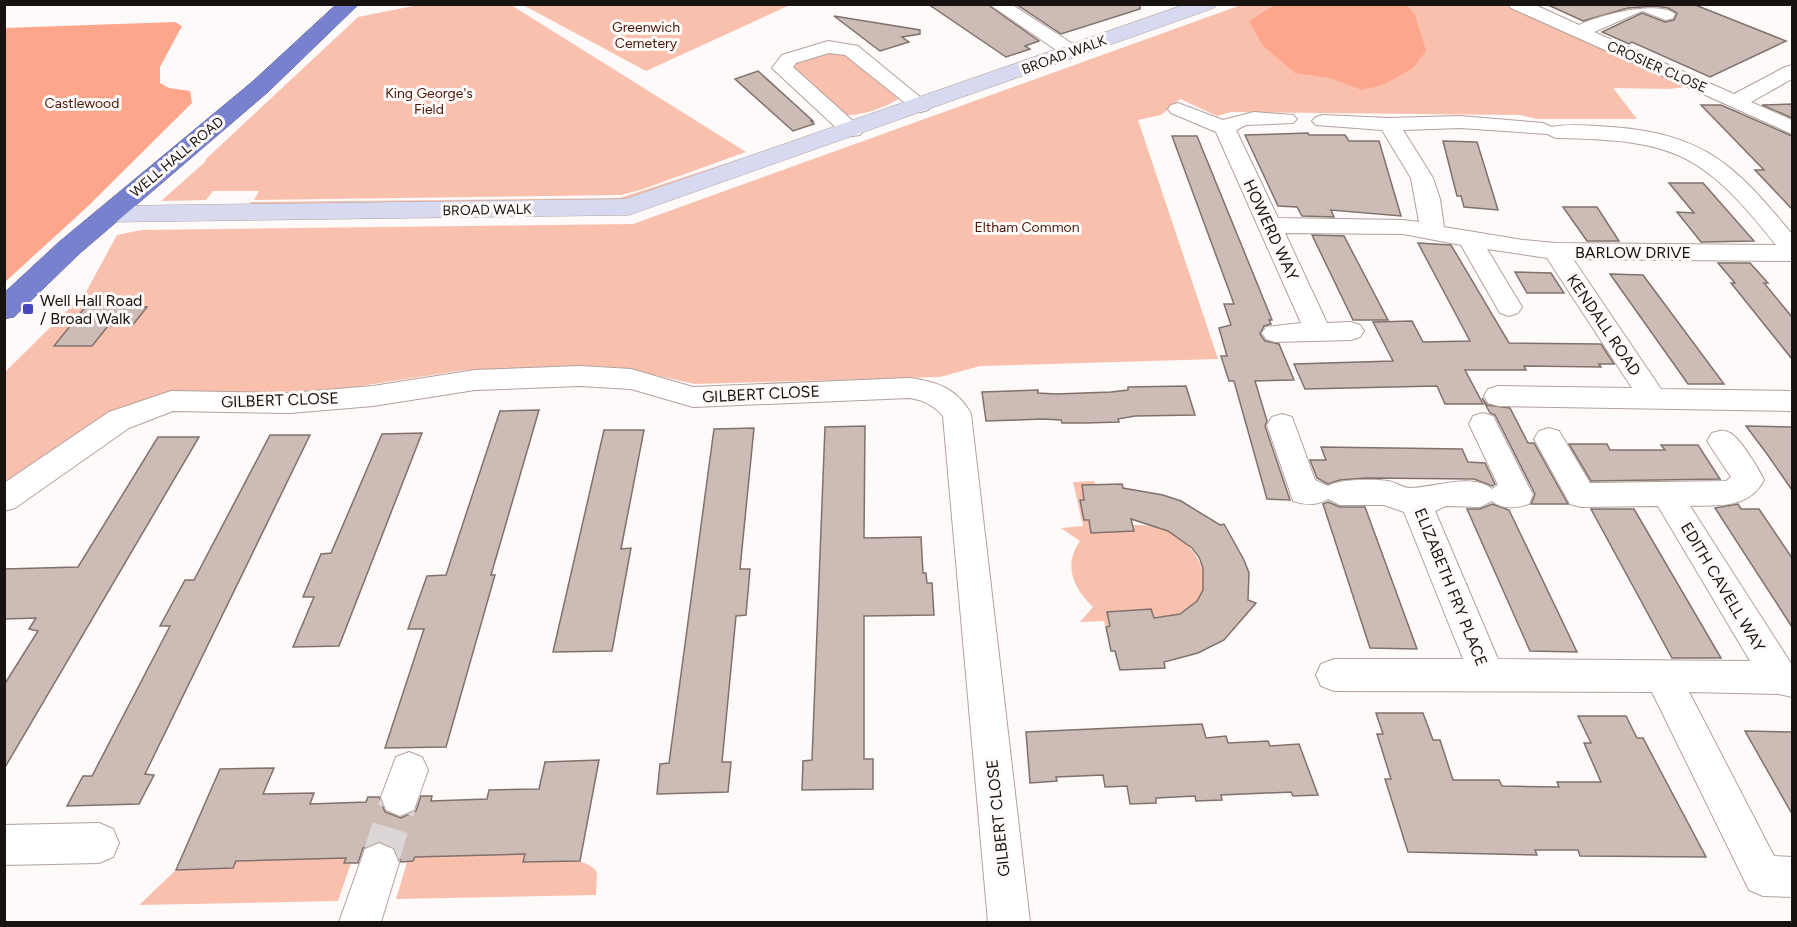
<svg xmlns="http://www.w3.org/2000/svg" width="1797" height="927" viewBox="0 0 1797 927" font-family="Figtree,sans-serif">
  <rect width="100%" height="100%" fill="#fefaf9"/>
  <g fill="#fac0ae">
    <polygon points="418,5 511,5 746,152 640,190 621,195 254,200 259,191 213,191 206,200 161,201 205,162 206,159 358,17"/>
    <polygon points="523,5 790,5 646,71"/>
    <polygon points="1241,5 1507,5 1690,86 1670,89 1613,88 1637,119 1537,119 1520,115 1231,112 1217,116 1180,99 1161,115 1138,120 1218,359 980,366 940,377 695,384 623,368 596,366 465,370 322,392 173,393 5,487 5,372 86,292 117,235 141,230 633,224"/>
    <path d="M824,51L844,53L900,97C892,106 857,117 845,115L793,68L797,60Z"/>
    <polygon points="752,155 755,157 621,202 249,206 251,202 620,198"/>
    <path d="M1094,481L1095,484L1082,485L1084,500L1080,501L1084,519L1089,520L1091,533L1133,531L1132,525C1145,525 1157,526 1168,531C1200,546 1224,594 1181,613C1173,616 1163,616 1154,617L1151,609L1108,612L1110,626L1106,627L1104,621L1080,622L1093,607C1073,588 1063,565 1080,541L1061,528L1083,526L1073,482Z"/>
    <path d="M525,854L524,862C547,861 582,853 597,872L596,895L396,899L407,862H413L415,857Z"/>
    <polygon points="346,858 345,863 351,863 338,901 139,905 176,870 233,868 236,861"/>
  </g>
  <g fill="#fda68c">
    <polygon points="1275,5 1407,5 1415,15 1426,51 1413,68 1385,84 1362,90 1330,78 1295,73 1263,46 1249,21"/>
    <polygon points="175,22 182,26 160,67 160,83 169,88 190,91 192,103 86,208 5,282 5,28"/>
  </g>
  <g fill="#cdbbb5" stroke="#81716c" stroke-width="1.5">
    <polygon points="928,4 987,4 1039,41 1025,46 1030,49 1006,57"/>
    <polygon points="1016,4 1140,4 1140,9 1061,34"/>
    <polygon points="1546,4 1693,4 1786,41 1710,77 1632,42 1629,44 1602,32 1642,13 1665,22 1674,20 1677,13 1668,8 1655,6 1628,8 1583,21"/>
    <polygon points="834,16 920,30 920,34 902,37 909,42 880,51"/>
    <polygon points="758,71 813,121 811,121 814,124 793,131 735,79"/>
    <polygon points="1792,104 1792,118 1762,105"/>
    <polygon points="1701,105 1721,105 1792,136 1792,209 1755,170 1764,170"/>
    <polygon points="1308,133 1309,135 1345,135 1349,141 1379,141 1401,216 1331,210 1334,217 1302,216 1297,207 1278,206 1245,135"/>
    <polygon points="1172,136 1197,136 1272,320 1269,320 1271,324 1264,326 1260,334 1265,341 1279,344 1294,380 1255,381 1267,421 1265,426 1290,500 1267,499 1234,381 1229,381 1221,356 1227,356 1219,328 1231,325 1224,304 1234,304"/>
    <polygon points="1443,141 1477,142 1498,210 1464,207 1461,196 1457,196"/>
    <polygon points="1669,183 1703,183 1754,241 1701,242 1677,212 1694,213"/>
    <polygon points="1563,207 1597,207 1619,241 1587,241"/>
    <polygon points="1312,235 1344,236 1388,320 1353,320"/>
    <polygon points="1418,243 1451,245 1509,343 1601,344 1614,364 1599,364 1601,367 1524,366 1526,370 1465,370 1483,404 1445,404 1437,386 1305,389 1294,364 1393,361 1373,322 1412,321 1423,342 1470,341"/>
    <polygon points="1718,263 1750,263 1768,283 1764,283 1792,317 1792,359 1731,283 1735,283"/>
    <polygon points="1515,272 1551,273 1564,293 1527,293"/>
    <polygon points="1610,274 1643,275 1724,384 1688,384"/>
    <polygon points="86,306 147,307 132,326 108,326 92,346 54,346"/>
    <polygon points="1186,386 1195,415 1135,416 1118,419 1119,422 1084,423 1062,423 1061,420 1043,419 986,421 982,392 1038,390 1038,393 1056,394 1111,392 1128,390 1128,387"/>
    <polygon points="1482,398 1487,405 1510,408 1528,443 1534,443 1568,504 1531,504 1535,494 1495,415 1490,413"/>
    <polygon points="539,410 491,575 495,575 446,747 385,748 424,629 408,629 427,576 446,575 500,411"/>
    <polygon points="865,426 864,538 921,537 923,573 926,573 927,583 932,583 934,615 864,616 864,759 873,759 873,789 802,790 803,761 812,760 825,427"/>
    <polygon points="1746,426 1792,427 1792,490 1767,454"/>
    <polygon points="754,428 740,569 750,569 746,615 736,616 722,762 731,762 728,792 657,794 660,764 669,763 714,429"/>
    <polygon points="604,430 644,430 621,549 631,548 612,651 553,652"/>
    <polygon points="422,433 339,646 293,647 314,597 303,597 321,554 331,553 382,434"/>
    <polygon points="270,435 310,435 145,774 154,775 139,804 67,806 83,776 92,776 170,626 160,626 185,580 194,580"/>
    <polygon points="158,437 199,437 4,769 4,685 38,631 29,629 36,618 4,619 4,569 78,567"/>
    <polygon points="1569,444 1607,444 1610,450 1665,450 1661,445 1698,445 1720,479 1591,481"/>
    <polygon points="1321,447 1462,449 1468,462 1485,463 1495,484 1492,486 1474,479 1366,478 1340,480 1328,484 1317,478 1310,460 1326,460"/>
    <polygon points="1122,484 1123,488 1163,495 1181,501 1220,525 1224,524 1244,560 1249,573 1248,600 1256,603 1224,640 1198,653 1164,662 1165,668 1120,670 1115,651 1111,651 1106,627 1110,626 1107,612 1151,609 1154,618 1180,614 1197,601 1203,590 1203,568 1199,557 1192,548 1168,531 1131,519 1134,531 1091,533 1089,520 1084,520 1080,500 1084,500 1082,485"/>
    <polygon points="1328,502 1340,507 1365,507 1417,649 1370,648 1323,504"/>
    <polygon points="1492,504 1509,510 1577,652 1530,651 1467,509 1480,509"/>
    <polygon points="1738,504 1741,509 1759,509 1792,558 1792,627 1715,508"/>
    <polygon points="1591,509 1634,509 1721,658 1672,658"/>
    <polygon points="1376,713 1423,713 1433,740 1440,740 1453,780 1499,780 1502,786 1559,787 1557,782 1601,782 1584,743 1591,743 1578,716 1626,716 1637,738 1643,738 1706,857 1580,856 1578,850 1535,850 1537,855 1408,852 1385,779 1391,779 1377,734 1383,734"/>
    <polygon points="1202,724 1206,738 1226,736 1228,743 1268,741 1270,746 1299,744 1318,795 1293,796 1291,792 1221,795 1222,800 1196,801 1195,796 1156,798 1156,803 1130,804 1127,786 1105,787 1103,775 1056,777 1057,781 1030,783 1026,732"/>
    <polygon points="1745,731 1792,732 1792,814"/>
    <polygon points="599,760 580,861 523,862 525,854 415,857 413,861 401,862 394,847 378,841 363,848 358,863 344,863 346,858 236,861 233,868 176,870 220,769 274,768 263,794 314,793 310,804 366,802 368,797 379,797 385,812 401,818 416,811 421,796 432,796 431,801 487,799 489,790 539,789 545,762"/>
  </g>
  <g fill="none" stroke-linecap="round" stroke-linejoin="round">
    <polyline stroke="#dcd7d6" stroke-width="37" stroke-dasharray="37 18" stroke-linecap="butt" points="379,863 400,797"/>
    <defs>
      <g id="street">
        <polygon points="989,4 1011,4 1079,48 1082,52 1079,56 1065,56"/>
        <path d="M1508,4H1533L1579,25C1600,15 1657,0 1675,14L1673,18L1666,20L1642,11L1594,32L1734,94L1785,67L1792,65V79L1751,102L1792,120V134L1511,8Z"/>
        <polygon points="828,41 858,46 931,106 928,110 921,112 914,110 845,55 829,53 796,63 793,67 863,130 860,135 852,136 844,135 772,68 782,55"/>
        <path d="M1178,103L1223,120L1254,112L1293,115L1297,119L1293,123L1246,125L1236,130L1278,218L1403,220L1419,222L1411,178L1382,130L1316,125L1312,121L1316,117L1323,115L1389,118L1460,116L1543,123L1552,127C1570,123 1593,126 1612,127C1705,134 1736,166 1792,234V261L1573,259L1661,389L1792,391V411L1498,406L1488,403L1484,396L1488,389L1498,386L1632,388L1547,258L1487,249L1522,307L1518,313L1509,316L1500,313L1461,245L1403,234L1285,233L1327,323L1351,322L1360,325L1364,331L1360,337L1351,340L1275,342L1266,339L1262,333L1266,327L1301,323L1216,132L1171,113L1168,109L1171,105ZM1460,128L1547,134L1556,138C1675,140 1702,152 1776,245L1555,243L1523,240L1444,227L1440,199L1433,178L1403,130Z"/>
        <path d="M580,366L631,369L693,387L909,378C936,381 958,389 971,414L1030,922H988L943,416C933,405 924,400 909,398L693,407L631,389L580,386L475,390L373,406L290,413L173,411L129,428L15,508L4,511V483L109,412L171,391L290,393L373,386L475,370Z"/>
        <path d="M1483,413L1493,416L1533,495L1529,504C1516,508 1503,510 1492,501L1480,507L1446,506L1435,511L1498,659L1750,661L1658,506L1581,507L1570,504L1534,439L1539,431L1549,428L1559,431L1590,483L1726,481L1731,477L1707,441L1712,433C1718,431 1724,429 1730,433C1740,438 1759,469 1764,480C1749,509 1718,505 1690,506L1792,665V697L1779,694L1689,692L1774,856L1792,857V897L1763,896L1749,890L1652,692L1334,691L1321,686L1316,675L1321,664L1334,659H1463L1404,512L1384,505H1340L1328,499C1317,506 1305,505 1293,501L1267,425L1272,417L1282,414L1292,417L1315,480L1328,486C1339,479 1374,479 1388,481C1396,482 1402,488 1410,488C1432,488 1473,472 1492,489L1498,485L1469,424L1473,416Z"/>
        <polygon points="409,752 422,757 428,770 414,810 400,816 386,810 381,797 396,757"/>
        <polygon points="99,823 113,829 119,843 113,857 99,863 4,865 4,825"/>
        <polygon points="379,843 393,849 399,863 381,922 339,922 365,849"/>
      </g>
      <polygon id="secondary" points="1186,4 1217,4 1214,8 629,215 109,222 100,220 96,214 100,208 109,206 626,199"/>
      <polygon id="highway" points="337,4 359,4 268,92 79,254 14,317 4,319 4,293 59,242 252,82"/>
    </defs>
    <use href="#street" stroke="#b3a19c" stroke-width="2"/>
    <use href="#secondary" stroke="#b3a19c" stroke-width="1"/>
    <use href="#highway" stroke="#565a8b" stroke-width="1"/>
    <use href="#street" fill="#fff" fill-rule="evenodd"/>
    <use href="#secondary" fill="#d6d9f0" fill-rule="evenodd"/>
    <use href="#highway" fill="#7881cd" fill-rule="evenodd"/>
  </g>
  <rect fill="#4747bd" stroke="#fefaf9" stroke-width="2" x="22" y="303" width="12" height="12" rx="3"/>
  <g text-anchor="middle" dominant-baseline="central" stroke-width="6" stroke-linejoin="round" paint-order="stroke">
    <g font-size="14" fill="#4a1505" stroke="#fefaf9">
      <text x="646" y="27">Greenwich<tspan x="646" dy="16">Cemetery</tspan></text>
      <text x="429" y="93">King George's<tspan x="429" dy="16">Field</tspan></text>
      <text x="82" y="103">Castlewood</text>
      <text x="1027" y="227">Eltham Common</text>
    </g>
    <g font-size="14" fill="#181210" stroke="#fefaf9">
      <text transform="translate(1064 55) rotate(-20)">BROAD WALK</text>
      <text transform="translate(1657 67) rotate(24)">CROSIER CLOSE</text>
      <text transform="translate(177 157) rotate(-40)">WELL HALL ROAD</text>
      <text transform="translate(487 210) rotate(-1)">BROAD WALK</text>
    </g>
    <g font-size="16" fill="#181210" stroke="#fefaf9">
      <text transform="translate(1271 230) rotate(65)">HOWERD WAY</text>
      <text x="1633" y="252">BARLOW DRIVE</text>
      <text transform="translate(1604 325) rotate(56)">KENDALL ROAD</text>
      <text transform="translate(761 394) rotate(-3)">GILBERT CLOSE</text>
      <text transform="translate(280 400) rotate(-2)">GILBERT CLOSE</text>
      <text transform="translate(1451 587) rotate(68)">ELIZABETH FRY PLACE</text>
      <text transform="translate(1723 587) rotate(59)">EDITH CAVELL WAY</text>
      <text transform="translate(998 818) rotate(-96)">GILBERT CLOSE</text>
    </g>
    <g font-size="16" fill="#181210" stroke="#fefaf9" text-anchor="start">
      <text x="40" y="300">Well Hall Road<tspan x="40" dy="18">/ Broad Walk</tspan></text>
    </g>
  </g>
  <rect width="1797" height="927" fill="none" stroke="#181210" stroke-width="12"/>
</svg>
